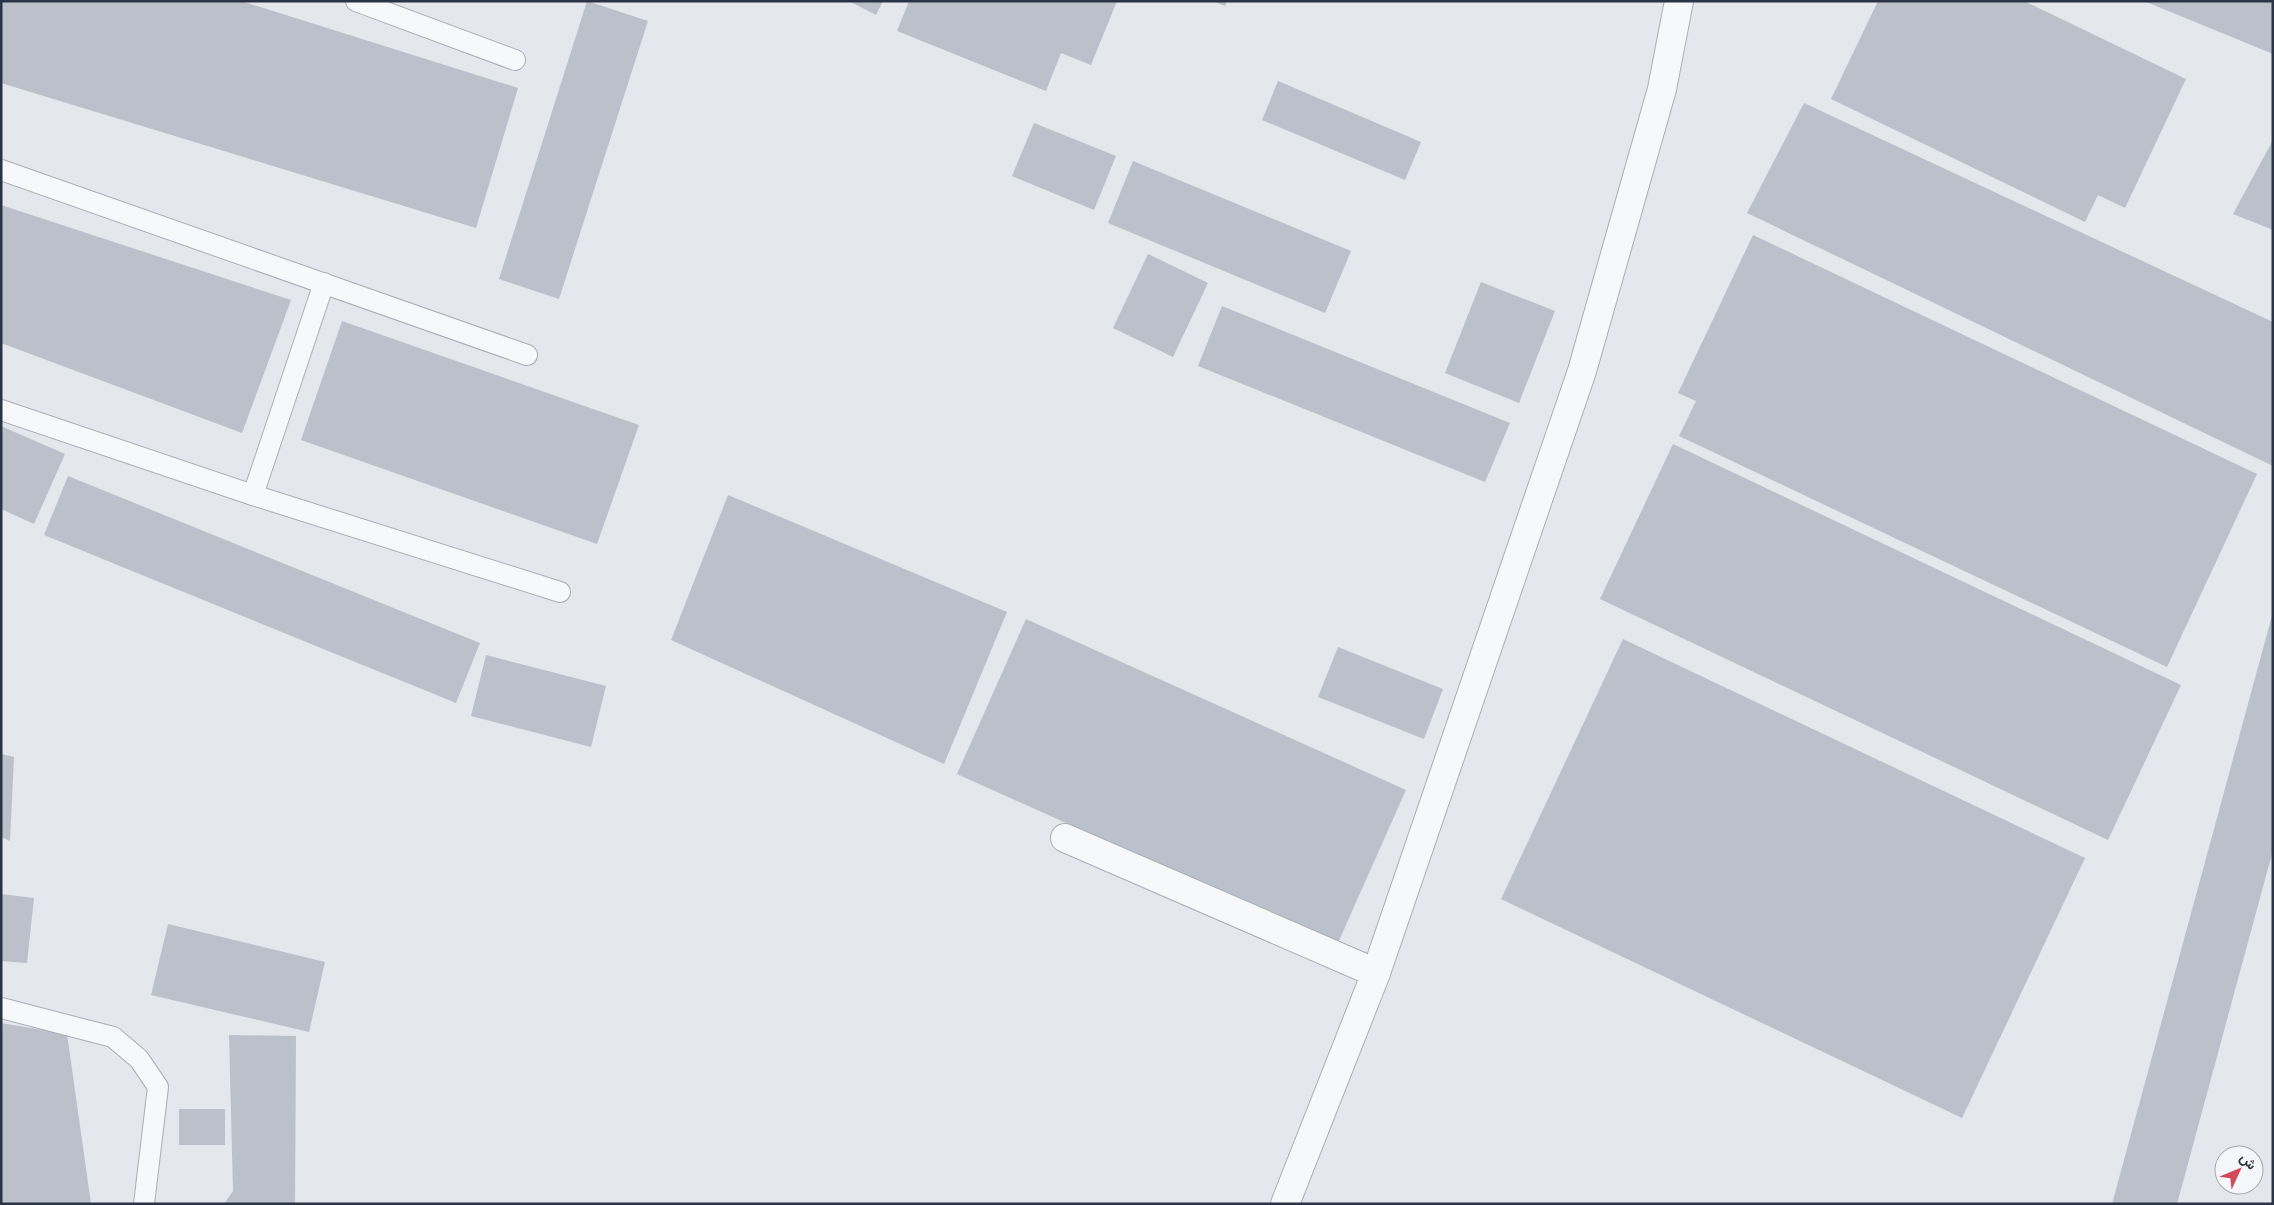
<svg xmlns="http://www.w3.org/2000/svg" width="2274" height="1205" viewBox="0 0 2274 1205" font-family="'Roboto Condensed',Vazirmatn,sans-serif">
  <rect width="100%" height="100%" fill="#e4e7ec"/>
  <g fill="#bbc0ca">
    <polygon points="1,1 241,1 518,88 476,228 1,83"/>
    <polygon points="587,1 648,21 559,299 499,279"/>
    <polygon points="849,1 883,1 876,15"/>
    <polygon points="909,1 1117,1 1091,65 1061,53 1046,91 897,31"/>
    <polygon points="1213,1 1227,1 1225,6"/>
    <polygon points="1878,1 2024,1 2186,79 2125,208 2098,195 2085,222 1831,99"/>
    <polygon points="2144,1 2273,1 2273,54"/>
    <polygon points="1278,81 1421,142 1405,180 1262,120"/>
    <polygon points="1804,103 2273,322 2273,466 1747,213"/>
    <polygon points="1034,123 1116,156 1094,210 1012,176"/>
    <polygon points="2273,140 2273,230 2233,214"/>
    <polygon points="1133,161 1351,251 1325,313 1108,223"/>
    <polygon points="1,205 291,300 242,433 1,343"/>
    <polygon points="1753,235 2257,474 2167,667 1679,436 1696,401 1678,393"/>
    <polygon points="1148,254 1208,283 1173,357 1113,328"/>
    <polygon points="1481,282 1555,311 1519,403 1445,373"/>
    <polygon points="1222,306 1510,423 1485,482 1198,366"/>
    <polygon points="342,321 639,425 597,544 301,440"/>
    <polygon points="1,426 65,454 34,524 1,509"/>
    <polygon points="1673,444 2181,685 2108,840 1600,599"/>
    <polygon points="68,476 480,643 456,703 44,535"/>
    <polygon points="728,495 1007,612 944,764 671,640"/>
    <polygon points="2273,612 2273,850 2177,1204 2112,1204"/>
    <polygon points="1026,619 1406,790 1337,945 957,774"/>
    <polygon points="1623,639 2085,858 1962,1118 1501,899"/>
    <polygon points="1338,647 1443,689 1424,739 1318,697"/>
    <polygon points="486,655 606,686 591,747 471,716"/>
    <polygon points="1,754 14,757 10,841 1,837"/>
    <polygon points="1,894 34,898 27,963 1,961"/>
    <polygon points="168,924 325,962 309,1032 151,995"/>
    <polygon points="1,1023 67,1034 91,1204 1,1204"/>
    <polygon points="229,1035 296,1036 295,1204 224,1204 233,1191"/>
    <rect x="179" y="1109" width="46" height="36"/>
  </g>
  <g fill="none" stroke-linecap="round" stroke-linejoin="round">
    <defs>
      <g id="service">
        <polyline points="356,1 515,60"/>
        <polyline points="1,170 527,355"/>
        <polyline points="1,410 253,495 560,592"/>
        <polyline points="253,495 324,283"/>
        <polyline points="1,1008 113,1037 139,1059 158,1087 144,1204"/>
      </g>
      <polyline id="minor" points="1065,838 1376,973"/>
      <polyline id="tertiary" points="1285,1204 1376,973 1582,371 1662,89 1679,1"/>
    </defs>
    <use href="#service" stroke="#a9aeb7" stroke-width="22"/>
    <use href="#minor" stroke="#a9aeb7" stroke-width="30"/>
    <use href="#tertiary" stroke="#a9aeb7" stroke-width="30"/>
    <use href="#service" stroke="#f7f8fa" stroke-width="20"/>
    <use href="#minor" stroke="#f7f8fa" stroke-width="28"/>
    <use href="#tertiary" stroke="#f7f8fa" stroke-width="28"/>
  </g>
  <rect width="2274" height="1205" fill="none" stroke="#2b3445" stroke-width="5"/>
  <g transform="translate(2239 1170) rotate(46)"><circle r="24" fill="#f4f6f9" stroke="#a4a8b1"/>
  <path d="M0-4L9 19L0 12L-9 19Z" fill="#d1495b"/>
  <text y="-8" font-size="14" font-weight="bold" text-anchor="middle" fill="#2b3445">ش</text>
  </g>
</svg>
